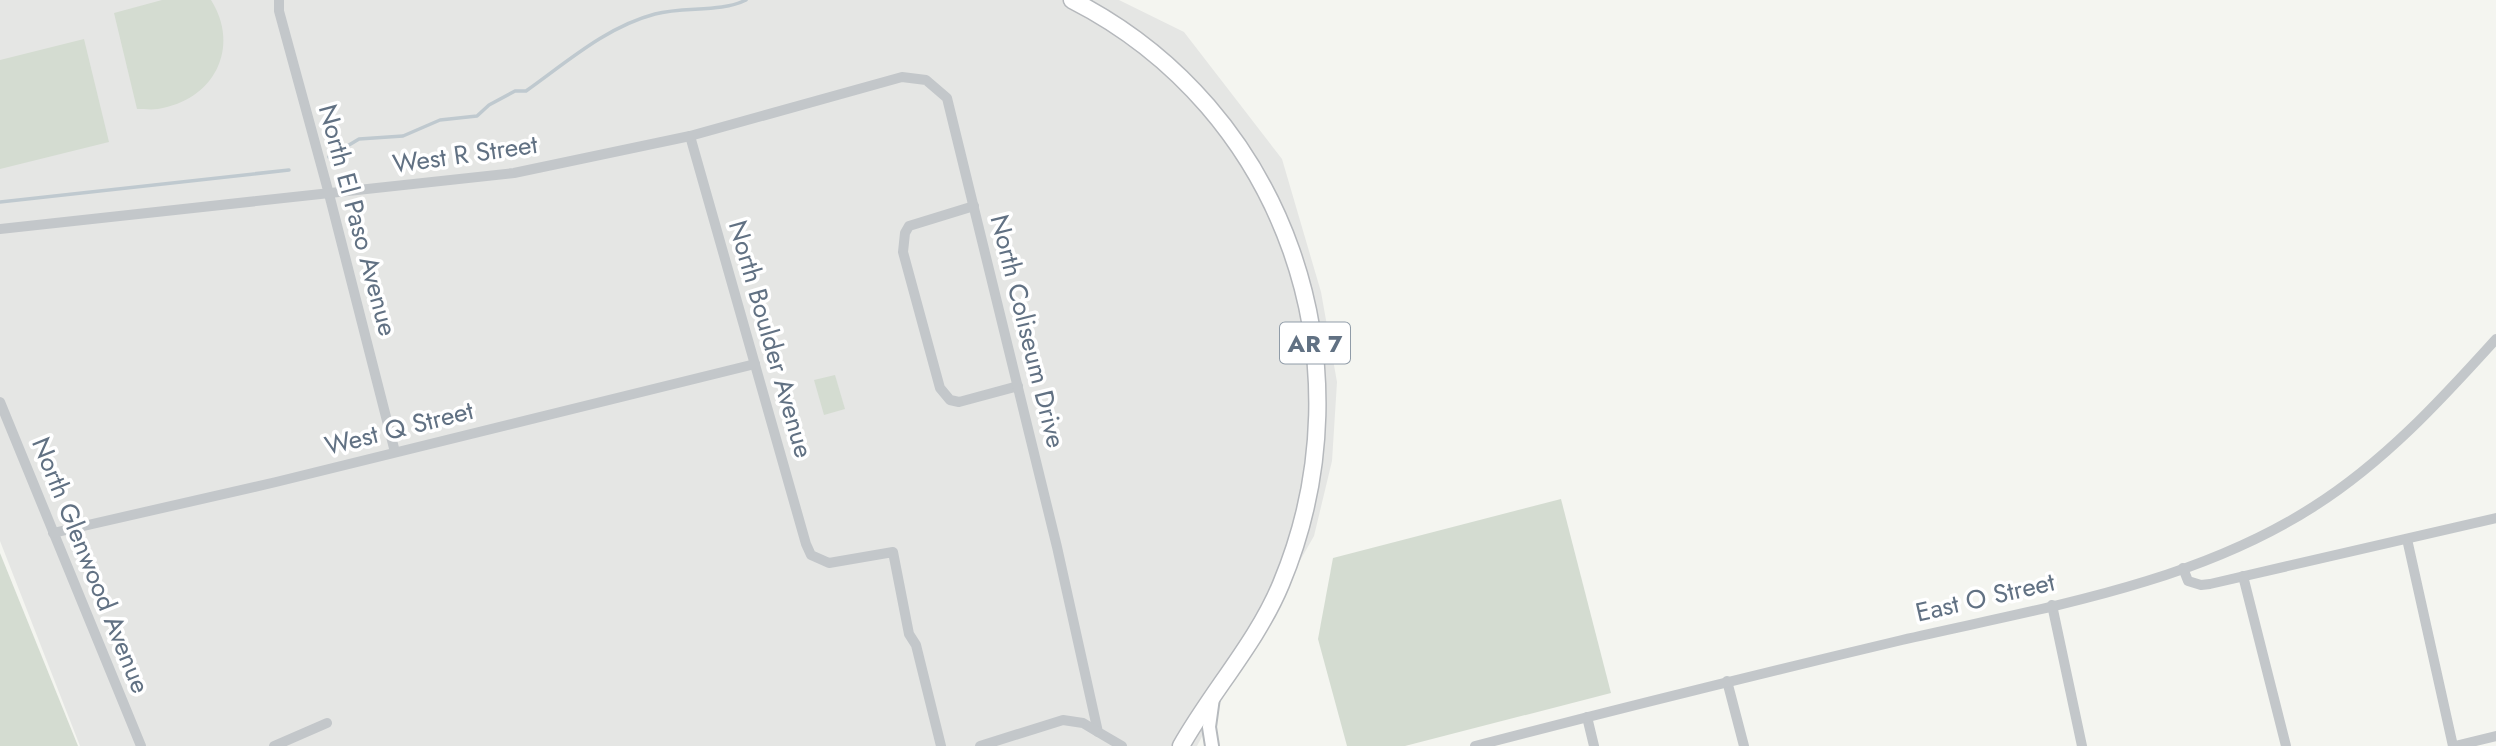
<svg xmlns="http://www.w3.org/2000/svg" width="2496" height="746" viewBox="0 0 2496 746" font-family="Jost,sans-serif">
  <rect width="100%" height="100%" fill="#f4f5f0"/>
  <polygon fill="#e5e6e4" points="0,0 1119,0 1184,32 1282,159 1321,292 1337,382 1332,461 1314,536 1228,687 1197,746 80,746 0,541"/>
  <g fill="#d4dcd1">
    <path d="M162,0H211C241,48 214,100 158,109C152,110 143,109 137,109L114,13Z"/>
    <polygon points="84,39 109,142 0,169 0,60"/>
    <polygon points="835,375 845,409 824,415 814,380"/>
    <polygon points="1561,499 1611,693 1405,746 1347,746 1318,639 1333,558"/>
    <polygon points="0,553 78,746 0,746"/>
  </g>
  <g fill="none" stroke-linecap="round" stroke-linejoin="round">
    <g stroke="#bfc9cf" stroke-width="3.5">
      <path d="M329,157L359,139L403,136L440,120L477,116L489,105L515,91H526C567,62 606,27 655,14C685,6 720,13 746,0"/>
      <polyline points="0,202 289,170"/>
    </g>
    <defs>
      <polyline id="major" points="1212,746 1209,727 1213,698"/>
      <path id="highway" d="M1072,0C1286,109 1373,364 1281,584C1257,642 1212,691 1181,746"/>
    </defs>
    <use href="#major" stroke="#b6babe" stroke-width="16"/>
    <use href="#highway" stroke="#b5b8bc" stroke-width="19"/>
    <g stroke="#c3c7ca" stroke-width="10">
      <polyline points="279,0 279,11 329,194 395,452"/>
      <polyline points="690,136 806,544 811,555 829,563 893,552 909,634 916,645 941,746"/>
      <polyline points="974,206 909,226 905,233 903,252 940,388 950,400 959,402 1018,386"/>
      <polyline points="0,229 514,173 690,136 902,77 926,80 947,98 1057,547 1098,732 1122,746"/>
      <polyline points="0,402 141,746"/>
      <polyline points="53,533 276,482 755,364"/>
      <polyline points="2407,539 2453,746"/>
      <polyline points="2183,568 2188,581 2201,585 2210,584 2496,518"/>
      <polyline points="2243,576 2286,746"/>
      <polyline points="2052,605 2082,746"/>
      <polyline points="1727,681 1744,746"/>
      <polyline points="1587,717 1594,746"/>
      <polyline points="274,746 327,723"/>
      <polyline points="980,746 1063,720 1083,723 1098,732"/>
      <path d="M1475,746C1617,709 1759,674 1902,640C2041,608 2191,585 2313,507C2384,462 2440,401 2496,339"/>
      <polyline points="2455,746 2496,736"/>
    </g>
    <use href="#major" stroke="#fff" stroke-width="12"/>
    <use href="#highway" stroke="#fff" stroke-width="16"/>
  </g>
  <g text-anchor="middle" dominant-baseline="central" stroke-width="7" stroke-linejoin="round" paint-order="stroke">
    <rect fill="#fff" stroke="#909ca8" stroke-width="2" x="1280" y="322.5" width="70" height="41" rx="5"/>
    <g font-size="24" font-weight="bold" fill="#617183">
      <text x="1315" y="343">AR 7</text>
    </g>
    <g font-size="26" fill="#617183" stroke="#fff">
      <text transform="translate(465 154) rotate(-8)">West R Street</text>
      <text transform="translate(358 220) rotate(75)">North El Paso Avenue</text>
      <text transform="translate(1028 331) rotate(76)">North Coliseum Drive</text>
      <text transform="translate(771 339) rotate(74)">North Boulder Avenue</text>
      <text transform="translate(399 428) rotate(-14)">West Q Street</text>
      <text transform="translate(91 565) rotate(68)">North Glenwood Avenue</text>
      <text transform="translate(1985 597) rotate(-13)">East O Street</text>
    </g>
  </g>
</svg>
